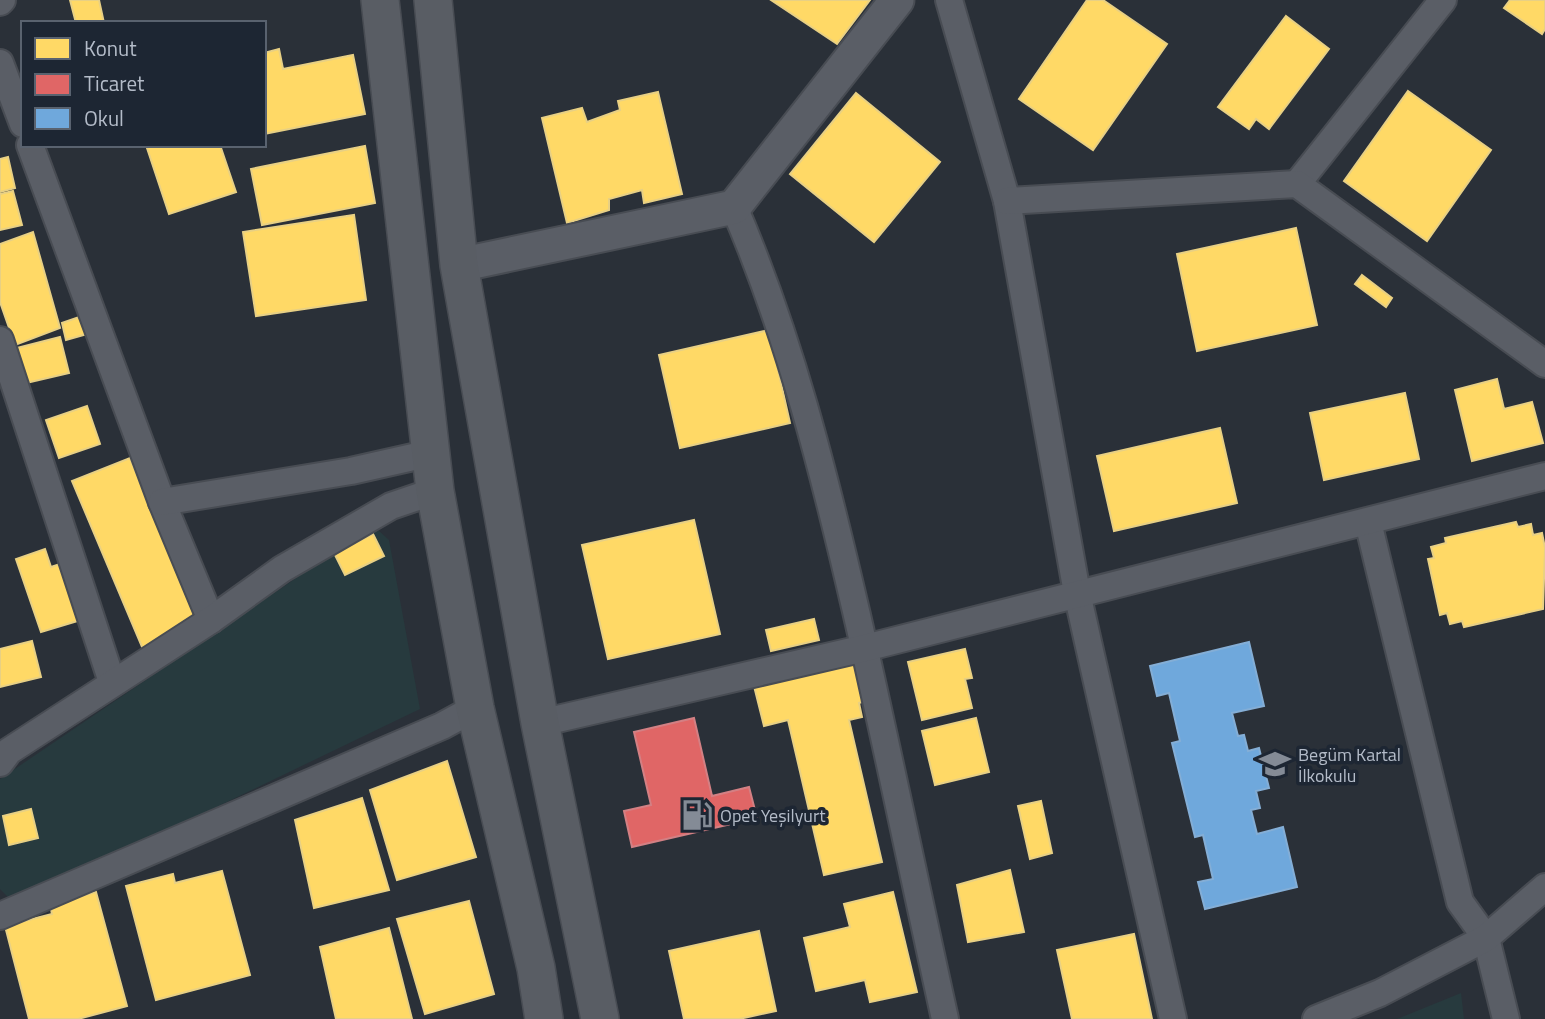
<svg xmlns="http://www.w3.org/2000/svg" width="1545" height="1019" viewBox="0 0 1545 1019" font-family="'Titillium Web',sans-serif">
  <rect width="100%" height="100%" fill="#2a3038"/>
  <g fill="#273a3e">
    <polygon points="379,531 389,540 420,709 15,904 0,889 0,779 364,532"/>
    <polygon points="1461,993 1464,1019 1397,1019"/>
  </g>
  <g fill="#ffd966" stroke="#e8d084" stroke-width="2">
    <polygon points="70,0 99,0 104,23 76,23"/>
    <polygon points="771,0 870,0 837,44"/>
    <polygon points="1087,0 1103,0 1167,44 1093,150 1019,99"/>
    <polygon points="1510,0 1545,0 1545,29 1542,34 1504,8"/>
    <polygon points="1286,16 1329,49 1269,129 1256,119 1249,129 1218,107"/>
    <polygon points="279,49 283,69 353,55 365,114 264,134 264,53"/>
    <polygon points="1408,91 1491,150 1427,241 1344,181"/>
    <polygon points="658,92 682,194 644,203 642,190 609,199 609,210 567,223 542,118 582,108 587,122 620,110 618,101"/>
    <polygon points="856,93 940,162 874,242 790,174"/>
    <polygon points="146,145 220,145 236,192 169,214"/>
    <polygon points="365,146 375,203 262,225 251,169"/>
    <polygon points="8,157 15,188 0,192 0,159"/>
    <polygon points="13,191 22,225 0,230 0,194"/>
    <polygon points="354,215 366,300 256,316 243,232"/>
    <polygon points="1296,228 1317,325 1197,351 1177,254"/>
    <polygon points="33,232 60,328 15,345 0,302 0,244"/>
    <polygon points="1362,275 1392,298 1386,307 1355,284"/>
    <polygon points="82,316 87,334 66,340 62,323"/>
    <polygon points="769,330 790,423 680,448 659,355"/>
    <polygon points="60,337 69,373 26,383 17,348"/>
    <polygon points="1497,379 1504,409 1532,402 1543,443 1472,461 1455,390"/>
    <polygon points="1405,393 1419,459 1324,480 1310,413"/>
    <polygon points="87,406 100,444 59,458 46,420"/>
    <polygon points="1220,428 1237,503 1114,531 1097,456"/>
    <polygon points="130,458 196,618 145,654 72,481"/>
    <polygon points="694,520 720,634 608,659 582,545"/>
    <polygon points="1516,522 1518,527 1531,524 1533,535 1542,533 1545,548 1543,609 1464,627 1462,621 1450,624 1447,613 1440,615 1428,559 1434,558 1431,547 1446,543 1445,538"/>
    <polygon points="373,534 384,556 345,575 334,553"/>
    <polygon points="45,549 51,567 66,562 84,619 41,632 16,559"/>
    <polygon points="814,619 819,640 771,651 766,630"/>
    <polygon points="32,641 41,677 0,687 0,649"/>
    <polygon points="965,649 972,678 965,679 972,708 922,720 908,662"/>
    <polygon points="856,662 865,701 859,703 862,717 849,720 882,862 824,875 788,720 764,726 754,686"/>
    <polygon points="976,718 989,772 935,785 922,731"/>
    <polygon points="447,761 476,857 397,880 370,790"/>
    <polygon points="362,798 389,890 314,908 295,820"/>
    <polygon points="1041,801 1052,853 1030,859 1018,806"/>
    <polygon points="31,809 38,838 9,845 3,816"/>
    <polygon points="1010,870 1024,932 968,942 957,885"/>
    <polygon points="222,871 250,975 156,1000 126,886 173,874 175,883"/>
    <polygon points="96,892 127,1006 78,1019 29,1019 5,926 52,914 50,904"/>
    <polygon points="893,892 917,992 870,1002 865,980 816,991 804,938 850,927 844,904"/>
    <polygon points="469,901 494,994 425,1014 397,919"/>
    <polygon points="389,928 412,1019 336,1019 320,947"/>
    <polygon points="759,931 776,1011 739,1019 684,1019 669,951"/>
    <polygon points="1134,934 1152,1019 1072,1019 1057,950"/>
  </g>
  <polygon fill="#e06666" stroke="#d38084" stroke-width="2" points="694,718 712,796 749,787 757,818 632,847 624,811 651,805 634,732"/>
  <polygon fill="#6fa8dc" stroke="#84aed6" stroke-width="2" points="1249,642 1264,706 1232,713 1238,736 1244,735 1248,751 1259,748 1269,788 1256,791 1260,808 1251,810 1257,834 1283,827 1297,887 1205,909 1198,882 1213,879 1203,835 1195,837 1172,743 1180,741 1169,693 1157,696 1150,666"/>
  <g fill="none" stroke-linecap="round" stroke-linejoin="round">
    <defs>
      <g id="minor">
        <polyline points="949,0 1007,201 1077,593 1173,1019"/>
        <polyline points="0,2 2,0"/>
        <polyline points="0,63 23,124"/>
        <polyline points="30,145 162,502 211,620"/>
        <polyline points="1297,184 1443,0"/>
        <polyline points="1007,201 1297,184 1545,364"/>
        <path d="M734,207C790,337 824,473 856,611C887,746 915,883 945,1019"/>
        <polyline points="0,340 112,682"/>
        <polyline points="162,502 351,471 431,453"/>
        <polyline points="1368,522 1460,902 1486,938 1506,1019"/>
        <polyline points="540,723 865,648 1545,476"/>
        <polyline points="0,763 9,751 211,620 282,569 391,506 435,491"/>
        <polyline points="0,916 442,726 475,708"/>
        <polyline points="1316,1019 1380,993 1486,938 1545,887"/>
      </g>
      <polyline id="tertiary" points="459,265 734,207 897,0"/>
      <g id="secondary">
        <polyline points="380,0 435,491 475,708 536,968 544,1019"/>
        <polyline points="433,0 459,265 540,723 600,1019"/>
      </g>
    </defs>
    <use href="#minor" stroke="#484c53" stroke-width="30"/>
    <use href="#tertiary" stroke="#484c53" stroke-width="37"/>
    <use href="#secondary" stroke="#484c53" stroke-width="40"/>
    <use href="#minor" stroke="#5a5e66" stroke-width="26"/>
    <use href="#tertiary" stroke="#5a5e66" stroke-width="33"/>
    <use href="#secondary" stroke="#595d64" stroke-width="37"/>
  </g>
  <defs>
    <symbol id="school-bare" viewBox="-9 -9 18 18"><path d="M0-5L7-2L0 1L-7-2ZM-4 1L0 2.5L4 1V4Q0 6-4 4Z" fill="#848b96" stroke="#1d2633" stroke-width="2.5" paint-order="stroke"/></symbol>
    <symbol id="fuel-bare" viewBox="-9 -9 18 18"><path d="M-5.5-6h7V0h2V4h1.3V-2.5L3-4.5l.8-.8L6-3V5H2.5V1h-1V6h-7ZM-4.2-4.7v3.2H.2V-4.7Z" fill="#848b96" stroke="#1d2633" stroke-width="2.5" paint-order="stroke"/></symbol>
  </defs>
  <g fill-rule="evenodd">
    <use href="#school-bare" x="1253" y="742" width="44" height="44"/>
    <use href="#fuel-bare" x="675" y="793" width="44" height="44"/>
  </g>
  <g text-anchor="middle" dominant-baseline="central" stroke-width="7" stroke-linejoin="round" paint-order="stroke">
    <g font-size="18" fill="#b4bcc9" stroke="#1d2633" text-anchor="start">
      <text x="1298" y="754">Begüm Kartal<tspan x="1298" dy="21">İlkokulu</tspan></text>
      <text x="720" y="815">Opet Yeşilyurt</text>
    </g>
  </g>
  <rect x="21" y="21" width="245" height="126" fill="#1d2633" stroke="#59626f" stroke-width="2"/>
  <rect x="35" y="38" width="35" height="21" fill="#ffd966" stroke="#59626f" stroke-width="2"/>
  <text x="84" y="56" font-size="21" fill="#b4bcc9">Konut</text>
  <rect x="35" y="74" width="35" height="21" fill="#e06666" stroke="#59626f" stroke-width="2"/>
  <text x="84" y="91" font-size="21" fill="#b4bcc9">Ticaret</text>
  <rect x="35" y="108" width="35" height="21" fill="#6fa8dc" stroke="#59626f" stroke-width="2"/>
  <text x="84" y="126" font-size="21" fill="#b4bcc9">Okul</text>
</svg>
